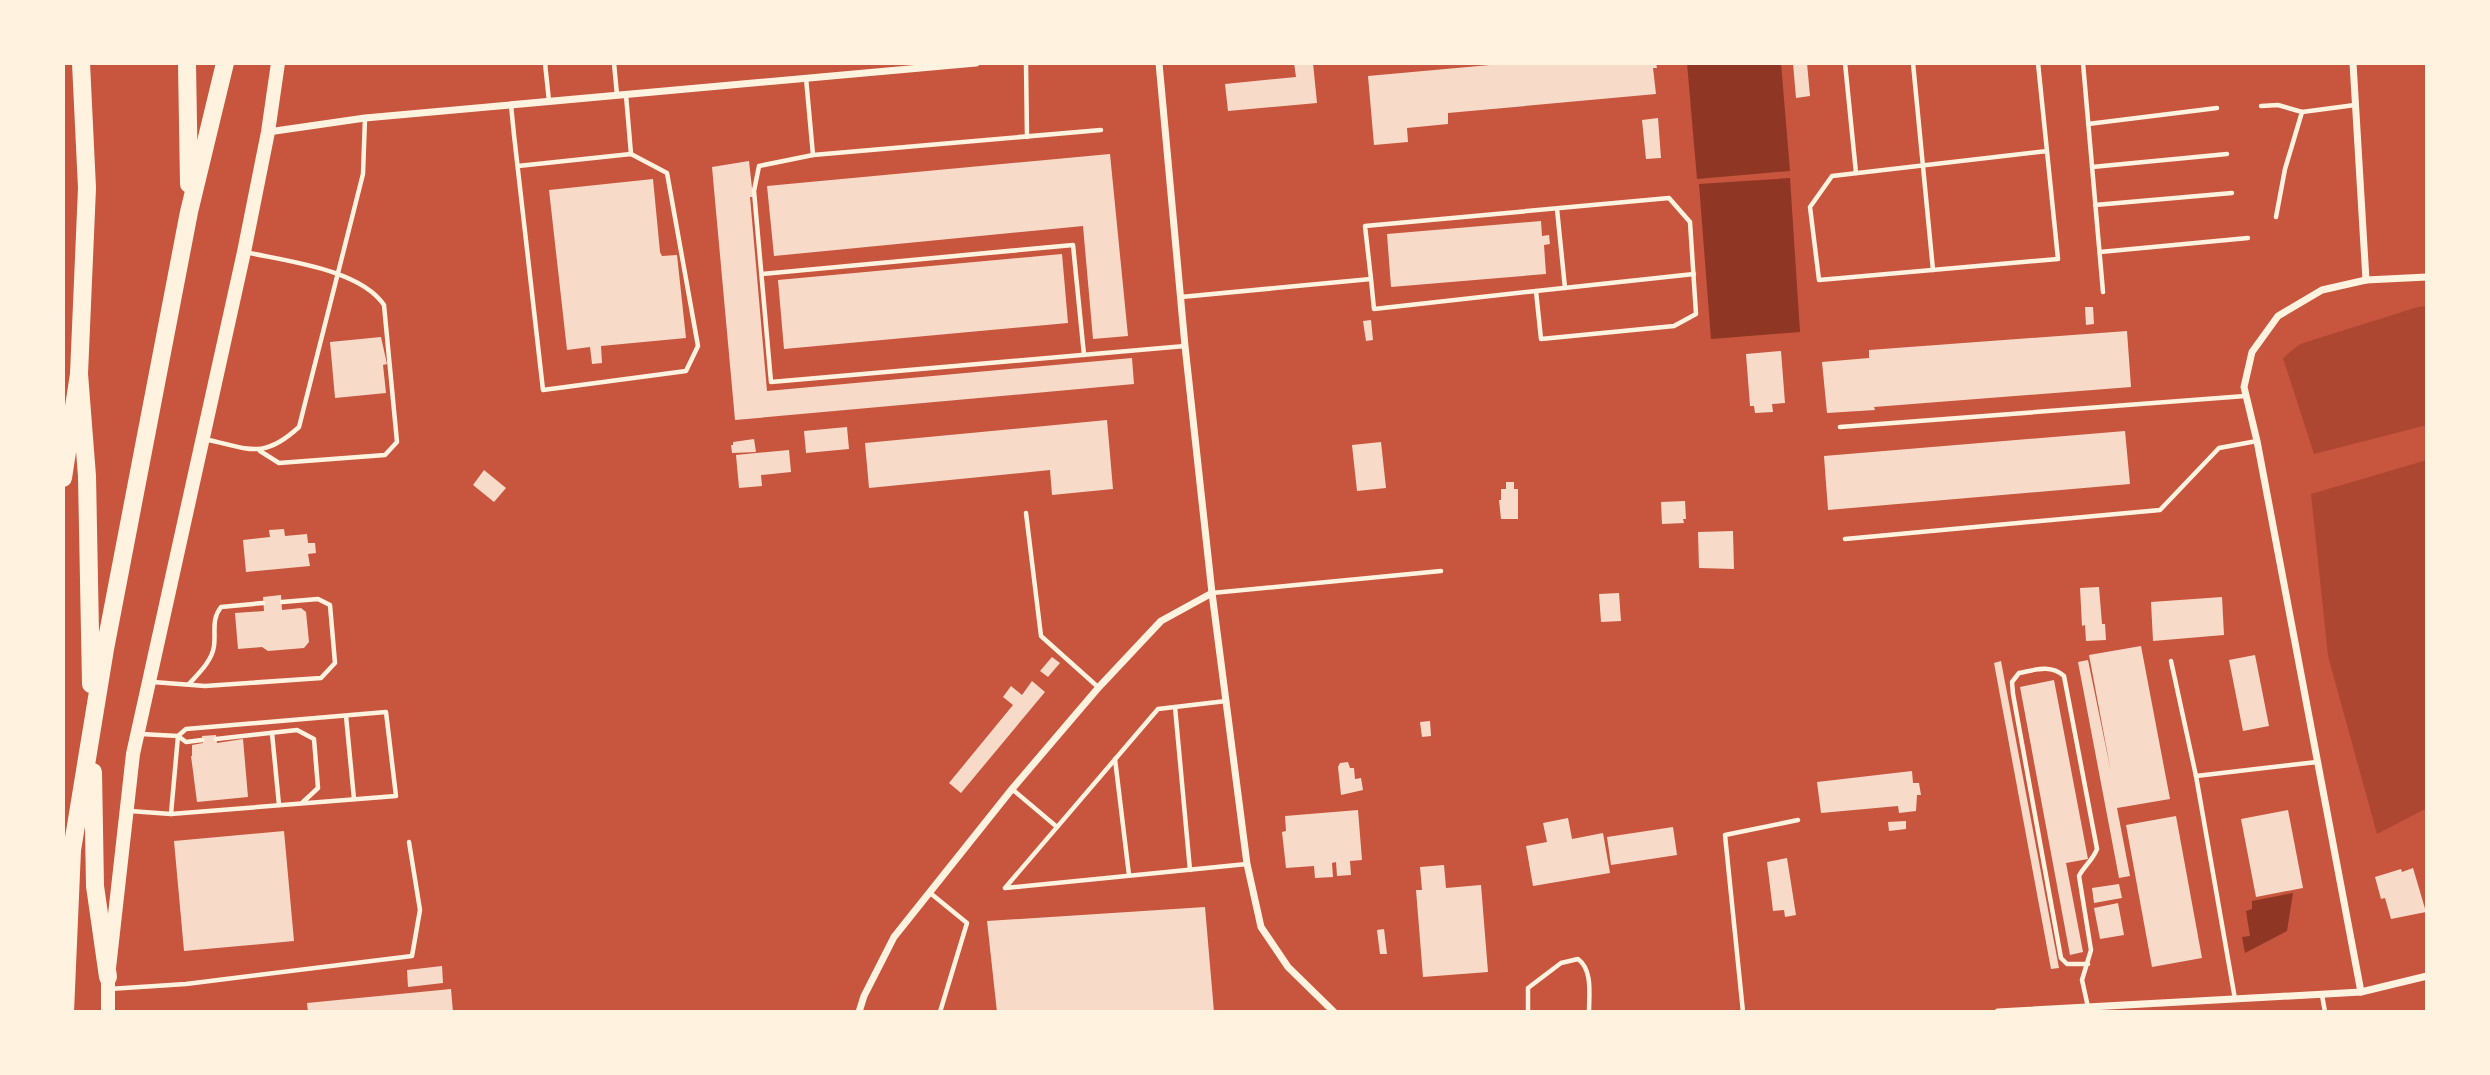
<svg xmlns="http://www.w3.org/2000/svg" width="2490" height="1075" viewBox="0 0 2490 1075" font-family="Ubuntu,sans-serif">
  <rect width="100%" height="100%" fill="#c8553d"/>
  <g fill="#ae4732">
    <polygon points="2427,306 2427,425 2314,454 2283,358 2300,344 2418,307"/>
    <polygon points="2427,460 2427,808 2377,834 2328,656 2311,494"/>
  </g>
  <g fill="#8f3625">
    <polygon points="1687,63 1781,63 1790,171 1697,179"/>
    <polygon points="1790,178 1800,332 1711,339 1699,184"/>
    <polygon points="2293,893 2287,931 2245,953 2242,937 2250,936 2246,911 2252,909 2252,901"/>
  </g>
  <g fill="#f7dbc8">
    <polygon points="1294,63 1313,63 1317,103 1228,111 1225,84 1296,77"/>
    <polygon points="1512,63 1656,63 1657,68 1653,68 1656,94 1448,113 1448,124 1407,128 1408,142 1374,145 1368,76"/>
    <polygon points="1793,63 1807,63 1810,96 1796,98"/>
    <polygon points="1658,118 1661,158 1646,159 1642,120"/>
    <polygon points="1110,154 1128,336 1093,339 1083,226 774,256 767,186"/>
    <polygon points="749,161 753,197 750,197 767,391 1132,358 1134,384 735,420 712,167"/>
    <polygon points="653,179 660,252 662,256 677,255 686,338 601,346 602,363 592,364 590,347 567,350 549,190"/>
    <polygon points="1541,221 1542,236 1549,235 1550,244 1544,245 1546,274 1391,287 1387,234"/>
    <polygon points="1062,254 1068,323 784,349 778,280"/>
    <polygon points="2085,307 2093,307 2094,324 2086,325"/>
    <polygon points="1371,320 1373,340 1366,341 1363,321"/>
    <polygon points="2127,331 2131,387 1874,407 1875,410 1827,413 1822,362 1869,358 1869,350"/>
    <polygon points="381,337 387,364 383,365 386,393 335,398 330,342"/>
    <polygon points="1781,351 1785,403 1772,404 1773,412 1755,413 1754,406 1750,406 1746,354"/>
    <polygon points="1107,420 1113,489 1052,495 1050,470 869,488 865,443"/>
    <polygon points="847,427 849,449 806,453 804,431"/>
    <polygon points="2125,431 2130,484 1828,510 1824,456"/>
    <polygon points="754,439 756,452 732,453 731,445 733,445 733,442"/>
    <polygon points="1381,442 1386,488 1357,491 1352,445"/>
    <polygon points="789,450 791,472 761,475 762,486 739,488 736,455"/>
    <polygon points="484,470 506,488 494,502 473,485"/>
    <polygon points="1506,482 1514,482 1514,489 1518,489 1518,519 1501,519 1499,500 1501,500 1501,489 1506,489"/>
    <polygon points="1685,501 1686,519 1683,519 1684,523 1662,524 1661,502"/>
    <polygon points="284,529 285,536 307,534 308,543 315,543 316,553 308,554 310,566 246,572 243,540 270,537 269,530"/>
    <polygon points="1733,531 1734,569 1699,568 1698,532"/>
    <polygon points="2099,587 2102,624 2105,624 2106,640 2086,641 2085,625 2082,626 2080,588"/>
    <polygon points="1619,593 1621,621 1601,622 1599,594"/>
    <polygon points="281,595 282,610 301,608 306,612 309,642 304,648 268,651 262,647 238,649 235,613 264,611 263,597"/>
    <polygon points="2222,597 2224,635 2153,641 2151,602"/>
    <polygon points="2141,646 2170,799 2117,808 2130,876 2119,878 2078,662 2088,660 2111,772 2089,655"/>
    <polygon points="2255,655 2269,726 2243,731 2229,660"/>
    <polygon points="1052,657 1060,663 1048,677 1040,671"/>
    <polygon points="2001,661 2059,968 2051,969 1994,663"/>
    <polygon points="2054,680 2088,859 2066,863 2083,952 2070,955 2020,687"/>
    <polygon points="1032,681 1045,692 961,793 949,783 1013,705 1003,697 1011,686 1022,695"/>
    <polygon points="1430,721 1431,736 1422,737 1420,722"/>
    <polygon points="216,735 217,743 243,739 248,797 197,802 191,756 192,756 192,745 203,743 202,736"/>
    <polygon points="1348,762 1350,768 1354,768 1355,779 1361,778 1363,790 1341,795 1338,767 1340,763"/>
    <polygon points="1912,771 1913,783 1919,783 1921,795 1917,795 1916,811 1899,813 1898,806 1821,813 1817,782"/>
    <polygon points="1358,810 1362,860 1350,861 1351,875 1337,876 1336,862 1332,863 1333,877 1315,878 1314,866 1286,868 1282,832 1286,831 1285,816"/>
    <polygon points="2288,810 2303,888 2256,897 2241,819"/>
    <polygon points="2176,816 2202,958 2152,967 2126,825"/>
    <polygon points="1568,818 1572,839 1603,833 1610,873 1533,886 1526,846 1547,842 1543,823"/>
    <polygon points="1906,821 1906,829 1889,831 1888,822"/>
    <polygon points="1673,827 1677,855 1611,865 1607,837"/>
    <polygon points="284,831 294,941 184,951 174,841"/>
    <polygon points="1787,858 1796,915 1785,917 1784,910 1773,911 1767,862"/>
    <polygon points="1444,865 1446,888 1481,885 1488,972 1423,977 1416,890 1422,890 1420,867"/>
    <polygon points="2413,868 2426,912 2391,919 2385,898 2381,899 2375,877 2401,869 2402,872"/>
    <polygon points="2119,884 2122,898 2094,903 2092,888"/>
    <polygon points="2118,903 2124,935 2100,939 2094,908"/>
    <polygon points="1205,907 1214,1012 997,1012 987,921"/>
    <polygon points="1384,929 1387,954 1380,954 1377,930"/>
    <polygon points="442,966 443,983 408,987 407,970"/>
    <polygon points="451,989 453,1012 308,1012 307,1003"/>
  </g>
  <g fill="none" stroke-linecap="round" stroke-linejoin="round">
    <g stroke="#fff3e0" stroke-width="4.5">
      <polyline points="545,63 549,101"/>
      <polyline points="614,63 617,95"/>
      <polyline points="1026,63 1027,137"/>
      <polyline points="1845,63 1856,173"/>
      <polyline points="1913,63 1933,270"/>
      <polyline points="2038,63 2058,259 1819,280 1810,207 1832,176 2047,151"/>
      <polyline points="2083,63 2103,292"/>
      <polyline points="806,78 813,155 759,166 754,191 771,382 1185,346"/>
      <polyline points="626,95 631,154"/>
      <polyline points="511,105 514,135 543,390 686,371 698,346 667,173 631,154 518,166"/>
      <polyline points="2261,106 2278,105 2302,112 2355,105"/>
      <polyline points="2088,124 2217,108"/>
      <polyline points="813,155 1101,130"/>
      <polyline points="2092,167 2227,154"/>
      <polyline points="2095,205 2232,193"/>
      <polyline points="1557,209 1565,288"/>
      <polyline points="2276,217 2285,169 2302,112"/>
      <path d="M245,252C285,261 360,269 384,305L397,442L385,455L279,463L260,451"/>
      <polyline points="2100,252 2248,238"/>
      <polyline points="762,274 1073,245 1084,355"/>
      <polyline points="1536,291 1694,274"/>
      <polyline points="1181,297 1371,279 1365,226 1669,198 1690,222 1696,314 1674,326 1541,339 1536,291 1374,309 1371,279"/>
      <polyline points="1840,427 2245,396"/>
      <path d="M204,439C248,448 262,461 299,427L363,174L365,118"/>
      <polyline points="1026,513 1041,636 1098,687"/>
      <polyline points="1845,539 2160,510 2219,448 2257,441"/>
      <polyline points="1212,593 1441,571"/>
      <polyline points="2171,661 2196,776"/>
      <polyline points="153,682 205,686 321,678 335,663 330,605 318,599 282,602"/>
      <path d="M189,684C199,673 212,661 214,646C216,631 211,620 221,607L263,603"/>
      <polyline points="1226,701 1158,709 1005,888 1247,864"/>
      <polyline points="1175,707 1190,870"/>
      <polyline points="346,716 354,799"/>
      <polyline points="272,733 279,805"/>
      <polyline points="216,739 297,730 314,739 318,788 303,802"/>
      <polyline points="1115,759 1129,875"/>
      <polyline points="1012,789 1057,827"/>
      <polyline points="130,811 171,814 396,796 386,712 186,729 178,736 141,734"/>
      <polyline points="171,814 178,736 186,742 202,740"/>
      <polyline points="929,892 967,923 940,1012"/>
      <polyline points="109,989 186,984 412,956 420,910 409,842"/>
      <polyline points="2322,995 2325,1012"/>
      <polyline points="2235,999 2196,776 2317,762"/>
      <path d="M2088,1007L2082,980L2091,950L2079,876C2084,866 2093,860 2097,849L2064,676C2050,664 2035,670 2019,673L2012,682L2013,694L2061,958L2067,964H2088"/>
      <path d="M1528,1012V988L1561,963L1578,959C1593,970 1589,995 1589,1012"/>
      <polyline points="1743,1012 1725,835 1798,820"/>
    </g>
    <g stroke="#fff3e0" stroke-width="7">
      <polyline points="1159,63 1185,346 1212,593 1247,864 1261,927 1288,967 1334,1012"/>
      <polyline points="2353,63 2366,280"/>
      <polyline points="268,132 365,118 976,63"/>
      <polyline points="2361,992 2257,441 2244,387 2252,352 2278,316 2322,290 2366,280 2427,277"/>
      <polyline points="859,1012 864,996 894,937 1012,789 1099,687 1161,621 1212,593"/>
      <polyline points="1998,1012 2361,992 2427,976"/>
    </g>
    <polyline stroke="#fff3e0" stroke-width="14" points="108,1012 108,977 133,754 244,252 268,132 278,63"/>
    <g stroke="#fff3e0" stroke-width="18">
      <polyline points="187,63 189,184"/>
      <polyline points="79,374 87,476 91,684"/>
      <polyline points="63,478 79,374 87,188 81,63"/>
      <polyline points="93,772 95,886 108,977"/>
      <polyline points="65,1012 72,850 105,649 189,212 225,63"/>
    </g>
  </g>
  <rect width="2490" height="1075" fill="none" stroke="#fff3e0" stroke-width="130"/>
</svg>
